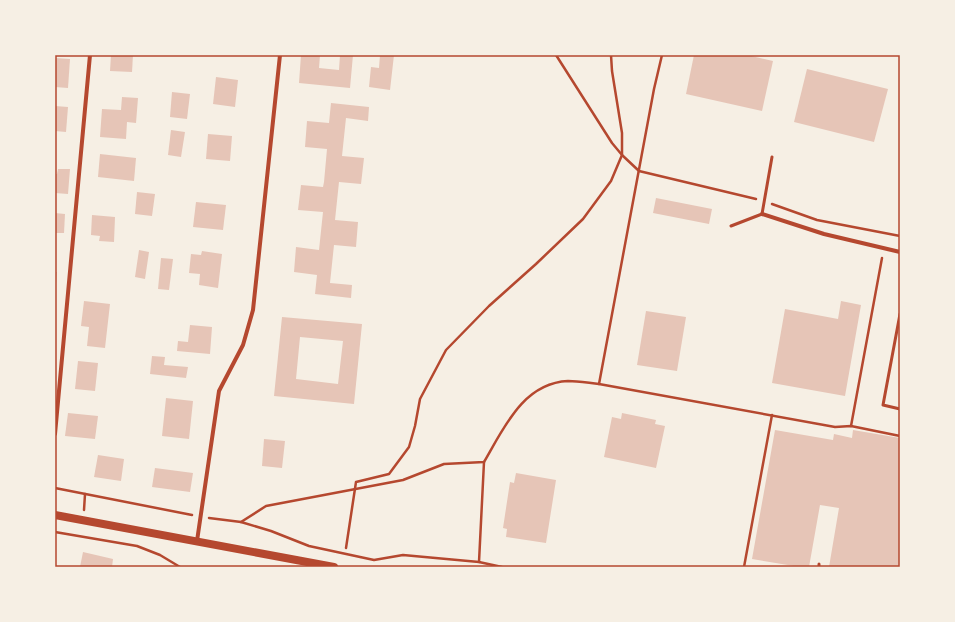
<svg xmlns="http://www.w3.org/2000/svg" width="955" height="622" viewBox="0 0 955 622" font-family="Arial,sans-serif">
  <rect width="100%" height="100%" fill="#f6efe4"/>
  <g fill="#e6c5b7" fill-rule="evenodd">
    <polygon points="111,55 133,55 132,72 110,71"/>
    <polygon points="301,55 320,55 319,68 339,70 340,55 353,55 350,88 299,83"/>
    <polygon points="380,55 394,55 390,90 369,87 371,67 379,68"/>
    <polygon points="694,55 747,55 773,61 762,111 686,94"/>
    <polygon points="55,58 70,59 68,88 55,87"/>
    <polygon points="807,69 888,89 874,142 794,122"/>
    <polygon points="216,77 238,80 235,107 213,104"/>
    <polygon points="172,92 190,94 187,119 170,117"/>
    <polygon points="122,97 138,98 136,123 127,122 126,139 100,137 102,109 121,110"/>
    <polygon points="331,103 369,107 368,121 346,118 342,156 364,158 361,184 339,182 335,220 358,222 356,247 334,245 330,283 352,285 351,298 315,294 317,275 294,272 296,247 319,250 323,212 298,210 301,185 323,187 324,182 327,149 305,147 307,121 329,123"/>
    <polygon points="55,106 68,107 66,132 55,131"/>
    <polygon points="171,130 185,132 181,157 168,155"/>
    <polygon points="208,134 232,136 230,161 206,159"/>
    <polygon points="100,154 136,158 134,181 98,177"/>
    <polygon points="58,169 70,169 68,194 55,193 55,174 57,174"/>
    <polygon points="137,192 155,194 152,216 135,214"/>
    <polygon points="656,198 712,209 709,224 653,213"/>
    <polygon points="196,202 226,205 223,230 193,227"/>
    <polygon points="55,213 65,214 64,233 55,233"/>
    <polygon points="92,215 115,217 114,242 99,241 100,236 91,235"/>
    <polygon points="139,250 149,252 145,279 135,277"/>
    <polygon points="202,251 222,254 218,288 199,285 200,274 189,273 191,254 201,255"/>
    <polygon points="161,258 173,259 169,290 158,289"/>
    <polygon points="55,272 57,272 56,284 55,284"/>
    <polygon points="84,301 110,304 105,348 87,346 89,327 81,326"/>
    <polygon points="841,301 861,305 845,396 772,383 785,309 838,319"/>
    <polygon points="646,311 686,317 677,371 637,365"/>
    <path d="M282,317L362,324L354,404L274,396ZM300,337L343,341L338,384L296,379Z"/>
    <polygon points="190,325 212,327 210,354 177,351 178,341 188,342"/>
    <polygon points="152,356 165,357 164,365 188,367 186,378 150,374"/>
    <polygon points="78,361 98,363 95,391 75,389"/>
    <polygon points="166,398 193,401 189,439 162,436"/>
    <polygon points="68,413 98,416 95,439 65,436"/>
    <polygon points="622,413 656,420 655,424 665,426 656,468 604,457 612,417 621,419"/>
    <polygon points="775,430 833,440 834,434 852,438 853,430 900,438 900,567 829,567 839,508 820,505 809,567 800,567 752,559"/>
    <polygon points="264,439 285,441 282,468 262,466"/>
    <polygon points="98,455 124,459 121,481 94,477"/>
    <polygon points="155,468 193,473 190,492 152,487"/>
    <polygon points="516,473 556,480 546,543 506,537 507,529 503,528 510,482 514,483"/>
    <polygon points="83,552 113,559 112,567 80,567"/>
  </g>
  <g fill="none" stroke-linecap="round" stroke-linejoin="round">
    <g stroke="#b5482f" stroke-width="2.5">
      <polyline points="556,55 612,143 622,155 639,171 756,199"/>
      <polyline points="772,204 817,220 900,236"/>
      <polyline points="599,384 654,89 662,55"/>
      <polyline points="851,426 882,258"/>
      <polyline points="55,488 192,515"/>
      <polyline points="84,510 85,494"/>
      <polyline points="209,518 241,522 271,531 309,546 374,560 403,555 479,562 502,567"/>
      <path d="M241,522L266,506L403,480L444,464L484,462C504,428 523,383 568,381C578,381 589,383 599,384L835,427L851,426L900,436"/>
      <polyline points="55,532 137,546 160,555 180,567"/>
      <polyline points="346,548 356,482 389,474 409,447 415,426 420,399 446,350 489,306 536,264 583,219 611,181 622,155 622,133 612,71 611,55"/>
      <polyline points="479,562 484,462"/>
      <polyline points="744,567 772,415"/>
    </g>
    <g stroke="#b5482f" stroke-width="3">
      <polyline points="731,226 762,214 772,157"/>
      <polyline points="900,314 883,405 900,409"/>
      <polyline points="819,567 819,564"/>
    </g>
    <g stroke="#b5482f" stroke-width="4">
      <polyline points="762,214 824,234 900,252"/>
      <polyline points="55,434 90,55"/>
      <polyline points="197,541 219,391 243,345 253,310 280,55"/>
    </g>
    <polyline stroke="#b5482f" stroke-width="8" points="55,515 334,567"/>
  </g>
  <rect width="955" height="622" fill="none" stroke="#f6efe4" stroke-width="112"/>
  <rect x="56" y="56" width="843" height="510" fill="none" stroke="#b5482f" stroke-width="1.5"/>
</svg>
